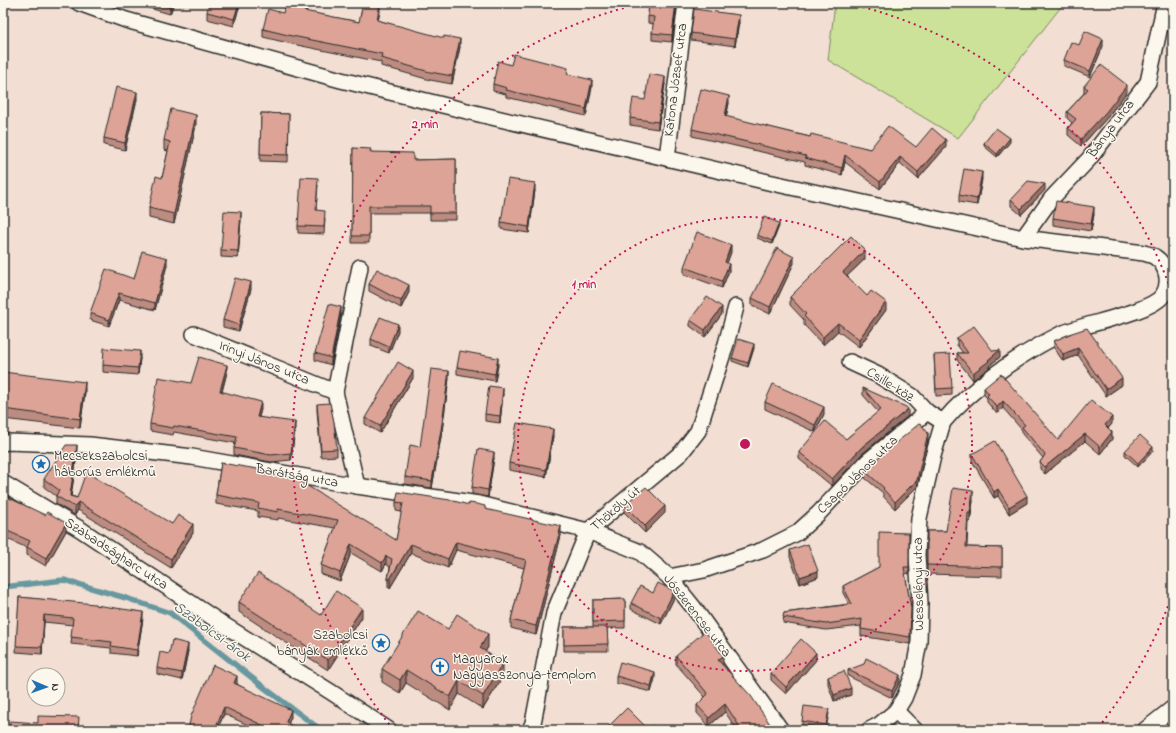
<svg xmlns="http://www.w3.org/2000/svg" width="1176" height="733" viewBox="0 0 1176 733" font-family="'Indie Flower',sans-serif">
  <rect width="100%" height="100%" fill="#f2ded2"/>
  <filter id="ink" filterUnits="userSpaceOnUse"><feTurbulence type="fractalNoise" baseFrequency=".025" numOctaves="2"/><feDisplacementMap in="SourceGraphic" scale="8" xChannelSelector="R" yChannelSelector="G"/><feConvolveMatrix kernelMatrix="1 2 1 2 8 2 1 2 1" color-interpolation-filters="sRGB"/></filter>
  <g filter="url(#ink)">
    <polygon fill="#cbe298" stroke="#7b8662" points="835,3 1064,3 958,138 828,60"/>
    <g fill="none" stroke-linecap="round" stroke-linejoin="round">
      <polyline stroke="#68989f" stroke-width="5.5" points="3,587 64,580 126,598 170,613 266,689 321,730"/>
      <defs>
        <g id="minor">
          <path d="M79,3L126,20L341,80L479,114L768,182L1023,238L1144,253C1147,254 1152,255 1155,257C1167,265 1171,283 1163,295C1151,313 1081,324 1059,335C1020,354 971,388 943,422L927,412L868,461L819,513L797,533L763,550L704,570L669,577"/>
          <polyline points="667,158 686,3"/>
          <polyline points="1023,238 1051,199 1089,159 1148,82 1165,3"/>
          <polyline points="194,334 335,392 357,486"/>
          <polyline points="850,362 878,375 912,396 927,412"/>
          <polyline points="335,392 360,267"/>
          <polyline points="3,443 8,442 90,445 192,457 357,486 479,504 588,531 640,552 669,577 694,608 781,730"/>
          <polyline points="3,483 80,529 221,623 331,692 389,730"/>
          <polyline points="896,711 915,730"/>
          <polyline points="530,730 533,723 554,613 588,531 681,453 698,431 726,344 736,307"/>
          <polyline points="869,730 879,725 896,711 904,698 913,675 919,642 920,603 917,555 919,518 933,456 943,422"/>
          <polyline points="1145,730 1173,708"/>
        </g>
      </defs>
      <use href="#minor" stroke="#2b2b2b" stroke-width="18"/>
      <use href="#minor" stroke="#fbf7ec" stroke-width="15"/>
    </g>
    <g fill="#bd8c81" stroke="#2b2b2b">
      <polygon points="138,3 174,3 170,14 138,5"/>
      <polygon points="240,3 234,26 207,19 207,12"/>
      <polygon points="307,3 307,9 306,12 359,22 380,11 378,20 460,47 452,84 430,80 381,66 381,62 292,44 263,37 263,29 283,13"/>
      <polygon points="649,3 677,3 672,42 652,40 652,33 654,24 648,23 648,16"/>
      <polygon points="739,22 735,46 691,40 691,33"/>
      <polygon points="1079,45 1103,46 1090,77 1064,66 1064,60"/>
      <polygon points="511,65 568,74 592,87 586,116 506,97 506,94 493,91 493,84"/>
      <polygon points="665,84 658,129 630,125 630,118 645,100"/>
      <polygon points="1084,86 1127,92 1106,119 1081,146 1068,135 1068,128 1072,123 1067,118 1067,112 1084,93"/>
      <polygon points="137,99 125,150 104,145 104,138"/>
      <polygon points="729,103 726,117 810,137 870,149 946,147 918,179 900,163 880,189 845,162 842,175 805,165 805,162 692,136 692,129"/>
      <polygon points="261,113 289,114 288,162 260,161"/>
      <polygon points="196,125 174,224 149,218 149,208 162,178 168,151 164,150 164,140"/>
      <polygon points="1010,142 997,157 984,146 984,143"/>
      <polygon points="353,148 371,152 413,160 456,159 456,220 430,220 430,213 369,213 369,243 352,243"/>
      <polygon points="982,179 977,205 959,202 959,195"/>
      <polygon points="318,185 316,210 325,218 324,234 298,233 298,226"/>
      <polygon points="535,190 529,233 501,229 501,222"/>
      <polygon points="1045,190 1021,215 1011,206 1011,199"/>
      <polygon points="1094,214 1091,231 1053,225 1053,218"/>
      <polygon points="241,219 238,258 221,257 221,250"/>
      <polygon points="779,226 772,244 757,238 757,235"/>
      <polygon points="731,252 727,263 729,271 722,288 684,274 684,267"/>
      <polygon points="865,259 847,276 867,296 886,310 859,347 838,331 823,345 804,325 804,320 790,305 790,297"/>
      <polygon points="794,263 770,314 752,305 752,298"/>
      <polygon points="167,265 155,310 119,300 109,326 90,320 90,313 134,279"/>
      <polygon points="369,284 409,292 401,308 369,291"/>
      <polygon points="251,289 239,331 223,327 223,320"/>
      <polygon points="341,314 331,365 315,360 315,353"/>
      <polygon points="722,314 705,337 690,326 690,320"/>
      <polygon points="398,331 389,353 371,346 371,339"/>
      <polygon points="1072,333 1122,385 1106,396 1078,355 1063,361 1054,348 1054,341"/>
      <polygon points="957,338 993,351 1000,357 989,366 989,368 973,380 957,360 957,353 963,353 957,345"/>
      <polygon points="754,348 748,367 732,361 732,358"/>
      <polygon points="934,355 952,388 952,395 936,396"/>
      <polygon points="140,358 138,375 103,372 103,365"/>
      <polygon points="498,365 495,381 457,374 457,367"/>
      <polygon points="3,372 85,392 80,428 3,419"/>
      <polygon points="227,372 222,392 261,409 259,417 295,429 291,460 271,462 234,455 234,448 235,443 174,432 173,435 150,431 150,424 191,383"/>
      <polygon points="413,378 380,433 365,424 365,418"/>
      <polygon points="449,378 442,431 432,488 405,484 405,477 420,447"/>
      <polygon points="863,388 908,416 862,454 832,486 799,459 799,452 846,439 878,412 863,395"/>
      <polygon points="984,388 1058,440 1112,424 1108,428 1112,439 1100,454 1085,441 1045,474 1040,469 1040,462 1043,458 1022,434 1022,430 1003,408 997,414 987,402 987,398 984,395"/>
      <polygon points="503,394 500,423 485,421 485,414"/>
      <polygon points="765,402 824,414 815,432 765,409"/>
      <polygon points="317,404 337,449 337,456 321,457 317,411"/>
      <polygon points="553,436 546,477 509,470 509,463"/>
      <polygon points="928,440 917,487 895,509 883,496 883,493 865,478 865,471"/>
      <polygon points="1125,451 1153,451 1138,467 1125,455"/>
      <polygon points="77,454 71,496 172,524 193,533 171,568 78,510 75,515 56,504 56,496 44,487 44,479"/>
      <polygon points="972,454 1027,503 1009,514 998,496 994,498 972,461"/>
      <polygon points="494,458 488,497 472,494 472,487"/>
      <polygon points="221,463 396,540 402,512 396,511 396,502 469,505 485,509 561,535 536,635 511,628 511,620 524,568 456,550 448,568 411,553 390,588 388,587 388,579 390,567 386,564 382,571 351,553 340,581 321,574 321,565 335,528 278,518 278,520 258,517 258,511 216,504 216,495"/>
      <polygon points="3,495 66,531 46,566 27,555 27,548 3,537"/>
      <polygon points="973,501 970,522 968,522 967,547 1002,548 1002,576 927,574 927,531 946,531"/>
      <polygon points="624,505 665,513 645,533 624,512"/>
      <polygon points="909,533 909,574 905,573 911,608 910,644 861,636 861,626 826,630 783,623 784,613 849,604 843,593 843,586 879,567"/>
      <polygon points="790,550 818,577 800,584 790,557"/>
      <polygon points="653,593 674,598 661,624 631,609 631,603"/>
      <polygon points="19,597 95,605 143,618 137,656 111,653 111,648 71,644 73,625 44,622 42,654 16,652"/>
      <polygon points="625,599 625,628 607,628 608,651 564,651 564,627 593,627 593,600"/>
      <polygon points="239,602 321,615 362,617 328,670 239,612"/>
      <polygon points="448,629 488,647 485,652 503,676 483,709 459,694 450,710 406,683 400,693 382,682 382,669"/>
      <polygon points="188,651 182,680 157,674 157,668 169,654"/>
      <polygon points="676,656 723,664 722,665 774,730 737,730 725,712 709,726 697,713 697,705 705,697 676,664"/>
      <polygon points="816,660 786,694 771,680 771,673"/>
      <polygon points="848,670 900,681 892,698 848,676"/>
      <polygon points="616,676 655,678 651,692 616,683"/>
      <polygon points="828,677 851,695 834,701 828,684"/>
      <polygon points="237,683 237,684 291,717 288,724 299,730 259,730 224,714 217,730 188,730"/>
      <polygon points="829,713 826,729 802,725 802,721"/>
      <polygon points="609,726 657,730 609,730"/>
    </g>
    <g fill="#9a7269" stroke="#2b2b2b">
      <polygon points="172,3 174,3 170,14 170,7"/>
      <polygon points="239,3 240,3 234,26 234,19"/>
      <polygon points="307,3 307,9 304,19 304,11"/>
      <polygon points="380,3 380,11 377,28 377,20"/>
      <polygon points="676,3 677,3 672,42 672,35"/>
      <polygon points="739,15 739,22 735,46 735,39"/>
      <polygon points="460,39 460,47 452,84 452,76"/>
      <polygon points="1103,39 1103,46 1090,77 1090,71"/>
      <polygon points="665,77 665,84 658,129 658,122"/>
      <polygon points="592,80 592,87 586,116 586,109"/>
      <polygon points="1127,85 1127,92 1106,119 1081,146 1081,139"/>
      <polygon points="137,92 137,99 125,150 125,143"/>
      <polygon points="729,96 729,103 725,123 725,116"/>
      <polygon points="196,115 196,125 174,224 174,214"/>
      <polygon points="1010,138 1010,142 997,157 997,154"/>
      <polygon points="946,140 946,147 918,179 918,172"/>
      <polygon points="845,155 845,162 842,175 842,168"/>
      <polygon points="900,157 900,163 880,189 880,182"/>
      <polygon points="982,172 982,179 977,205 977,199"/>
      <polygon points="535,183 535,190 529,233 529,227"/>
      <polygon points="1045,184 1045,190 1021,215 1021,209"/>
      <polygon points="1094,207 1094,214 1091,231 1091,224"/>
      <polygon points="241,212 241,219 238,258 238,251"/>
      <polygon points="779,223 779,226 772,244 772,241"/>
      <polygon points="731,245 731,252 725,269 725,262"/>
      <polygon points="865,250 865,259 843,280 843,272"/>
      <polygon points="794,257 794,263 770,314 770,307"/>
      <polygon points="167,258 167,265 155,310 155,303"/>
      <polygon points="729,264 729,271 722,288 722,281"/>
      <polygon points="251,282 251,289 239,331 239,325"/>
      <polygon points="409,285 409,292 401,308 401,301"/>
      <polygon points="119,293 119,300 109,326 109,320"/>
      <polygon points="886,302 886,310 859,347 859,339"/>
      <polygon points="341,307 341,314 331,365 331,358"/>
      <polygon points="722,307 722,314 705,337 705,330"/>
      <polygon points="838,323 838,331 823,345 823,337"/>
      <polygon points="398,324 398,331 389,353 389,347"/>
      <polygon points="754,344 754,348 748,367 748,363"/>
      <polygon points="1078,348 1078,355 1063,361 1063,354"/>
      <polygon points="1000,350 1000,357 989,366 989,368 973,380 973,373 988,360"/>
      <polygon points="140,351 140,358 138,375 138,368"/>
      <polygon points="498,358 498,365 495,381 495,374"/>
      <polygon points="227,365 227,372 220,398 220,391"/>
      <polygon points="413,371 413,378 380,433 380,426"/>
      <polygon points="449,371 449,378 442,431 432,488 432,481"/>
      <polygon points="1122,378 1122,385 1106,396 1106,389"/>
      <polygon points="85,382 85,392 80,428 80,419"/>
      <polygon points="503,388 503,394 500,423 500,416"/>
      <polygon points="1003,401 1003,408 997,414 997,407"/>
      <polygon points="261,402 261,409 257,424 257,417"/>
      <polygon points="824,407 824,414 815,432 815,425"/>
      <polygon points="908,409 908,416 862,454 832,486 832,479 862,447"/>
      <polygon points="1112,417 1112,424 1105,432 1105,425"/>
      <polygon points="295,422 295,429 291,460 291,453"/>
      <polygon points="553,429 553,436 546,477 546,470"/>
      <polygon points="1112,432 1112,439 1100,454 1100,447"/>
      <polygon points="928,433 928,440 917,487 895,509 895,502"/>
      <polygon points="1085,434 1085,441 1045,474 1045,467"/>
      <polygon points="77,445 77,454 70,504 70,496"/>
      <polygon points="1153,447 1153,451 1138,467 1138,463"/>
      <polygon points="494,452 494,458 488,497 488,490"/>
      <polygon points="998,489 998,496 994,498 994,492"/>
      <polygon points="973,491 973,501 970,522 970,513"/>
      <polygon points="1027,496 1027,503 1009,514 1009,507"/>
      <polygon points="78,502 78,510 75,515 75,507"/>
      <polygon points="665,506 665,513 645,533 645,526"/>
      <polygon points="66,523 66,531 46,566 46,558"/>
      <polygon points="193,524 193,533 171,568 171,559"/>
      <polygon points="561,526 561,535 536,635 536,626"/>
      <polygon points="456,542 456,550 448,568 448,559"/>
      <polygon points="351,544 351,553 340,581 340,573"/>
      <polygon points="411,544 411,553 390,588 390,579"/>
      <polygon points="386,556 386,564 382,571 382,563"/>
      <polygon points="818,571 818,577 800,584 800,577"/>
      <polygon points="674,591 674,598 661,624 661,618"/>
      <polygon points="362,608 362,617 328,670 328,660"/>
      <polygon points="143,612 143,618 137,656 137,650"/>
      <polygon points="44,615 44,622 42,654 42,647"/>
      <polygon points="488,634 488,647 480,661 480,648"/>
      <polygon points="188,644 188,651 182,680 182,673"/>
      <polygon points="816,653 816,660 786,694 786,687"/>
      <polygon points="723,656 723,664 718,668 718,660"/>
      <polygon points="503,663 503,676 483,709 483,696"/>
      <polygon points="406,670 406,683 400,693 400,680"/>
      <polygon points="655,672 655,678 651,692 651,686"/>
      <polygon points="900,675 900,681 892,698 892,691"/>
      <polygon points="237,676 237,683 234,690 234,683"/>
      <polygon points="459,681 459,694 450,710 450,697"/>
      <polygon points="851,688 851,695 834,701 834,695"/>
      <polygon points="725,704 725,712 709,726 709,718"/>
      <polygon points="224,707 224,714 217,730 216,730 217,724"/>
      <polygon points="291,710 291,717 286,729 286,722"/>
    </g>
    <g fill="#dca396" stroke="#2b2b2b">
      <polygon points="155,3 172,3 170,7"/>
      <polygon points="209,3 239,3 234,19 207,12"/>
      <polygon points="286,3 307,3 304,11 359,22 363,3 380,3 377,20 444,38 444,36 460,39 452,76 430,72 381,58 382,54 292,36 263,29 268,9 283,13"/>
      <polygon points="649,3 676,3 672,35 652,33 654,17 648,16"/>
      <polygon points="694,9 739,15 735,39 691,33"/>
      <polygon points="1085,31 1103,39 1090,71 1064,60 1071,42 1079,45"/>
      <polygon points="514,54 568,68 567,74 592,80 586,109 506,90 507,88 493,84 498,61 511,65"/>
      <polygon points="1101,65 1127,85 1106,112 1081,139 1068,128 1076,119 1067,112 1088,89 1084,86"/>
      <polygon points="649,74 665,77 658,122 630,118 633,98 645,100"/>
      <polygon points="116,87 137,92 125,143 104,138"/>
      <polygon points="701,89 729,96 725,116 810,137 811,134 870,149 888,126 916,147 932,128 946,140 918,172 900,157 880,182 845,155 842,168 805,158 806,156 692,129"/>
      <polygon points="171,109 196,115 174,214 149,208 156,176 162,178 170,142 164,140"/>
      <polygon points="261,113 289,114 288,155 260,154"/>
      <polygon points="996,128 1010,138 997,154 984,143"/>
      <polygon points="353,148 371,149 370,152 413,153 413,160 456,159 456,213 430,213 430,206 369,206 369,236 352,236"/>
      <polygon points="964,169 982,172 977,199 959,195"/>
      <polygon points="301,177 318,178 316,210 325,211 324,227 298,226"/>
      <polygon points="508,179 535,183 529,227 501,222"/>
      <polygon points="1028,181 1045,184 1021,209 1011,199"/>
      <polygon points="1056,201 1094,207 1091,224 1053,218"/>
      <polygon points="224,211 241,212 238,251 221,250"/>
      <polygon points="764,217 779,223 772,241 757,235"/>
      <polygon points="697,232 731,245 725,262 729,264 722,281 684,267"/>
      <polygon points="851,236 865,250 843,272 867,296 871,291 886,302 859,339 838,323 823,337 804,316 806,314 790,297"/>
      <polygon points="777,248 794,257 770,307 752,298"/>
      <polygon points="142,251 167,258 155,303 119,293 109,320 90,313 106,269 134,279"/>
      <polygon points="377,269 409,285 401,301 369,284"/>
      <polygon points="235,278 251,282 239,325 223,320"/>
      <polygon points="707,297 722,307 705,330 690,320"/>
      <polygon points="329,304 341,307 331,358 315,353"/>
      <polygon points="380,317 398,324 389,347 371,339"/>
      <polygon points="974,326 993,351 1000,350 988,360 989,361 973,373 957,353 968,353 957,338"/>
      <polygon points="1087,328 1122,378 1106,389 1078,348 1063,354 1054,341 1072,333"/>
      <polygon points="738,339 754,344 748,363 732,358"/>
      <polygon points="104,348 140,351 138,368 103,365"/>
      <polygon points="460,351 498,358 495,374 457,367"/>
      <polygon points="950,354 952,388 936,389 934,355"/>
      <polygon points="199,357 227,365 220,391 261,402 257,417 295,422 291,453 271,455 234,448 237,437 174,426 173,428 150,424 158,377 191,383"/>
      <polygon points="398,362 413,371 380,426 365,418"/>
      <polygon points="431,369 449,371 442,424 432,481 405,477 410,445 420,447"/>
      <polygon points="3,372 85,382 80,419 3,409"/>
      <polygon points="1001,374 1058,440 1091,400 1112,417 1105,425 1112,432 1100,447 1085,434 1045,467 1040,462 1045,455 1022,427 1025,425 1003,401 997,407 987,396 989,394 984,388"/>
      <polygon points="773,384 824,407 815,425 765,402"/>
      <polygon points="489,386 503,388 500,416 485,414"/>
      <polygon points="863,388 906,407 908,409 862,447 832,479 799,452 825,421 846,439 881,409"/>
      <polygon points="330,403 334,422 337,449 321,450 317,404"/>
      <polygon points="517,423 553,429 546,470 509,463"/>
      <polygon points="920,423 928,433 917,480 895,502 883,489 884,488 865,471 874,461"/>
      <polygon points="1140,435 1153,447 1138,463 1125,451"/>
      <polygon points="995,441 1027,496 1009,507 998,489 994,492 972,454"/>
      <polygon points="66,445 77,445 70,496 77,498 86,472 172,524 178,515 193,524 171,559 78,502 75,507 56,496 59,490 44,479"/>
      <polygon points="478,449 494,452 488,490 472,487"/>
      <polygon points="221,463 288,474 396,540 403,503 396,502 398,492 450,500 469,505 469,503 477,504 485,506 485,509 561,526 536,626 511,620 526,560 456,542 448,559 411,544 390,579 388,579 392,559 386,556 382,563 351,544 340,573 321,565 338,520 278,509 278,512 258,508 259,503 216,495"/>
      <polygon points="646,487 665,506 645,526 624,505"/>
      <polygon points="953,488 973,491 970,513 968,513 966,547 1002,548 1002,567 927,565 927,531 946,531"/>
      <polygon points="3,495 45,515 47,512 66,523 46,558 27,547 30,541 3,529"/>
      <polygon points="879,532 909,533 909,567 904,567 911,608 910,637 861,629 862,619 826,624 783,617 784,613 852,604 843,586 879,567"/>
      <polygon points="808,544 818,571 800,577 790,550"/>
      <polygon points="258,573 321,615 336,591 362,608 328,660 239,602"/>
      <polygon points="658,583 674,591 661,618 631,603 640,586 653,593"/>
      <polygon points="19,597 95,604 95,605 143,612 137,650 111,646 112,642 71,637 73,618 44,615 42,647 16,646"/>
      <polygon points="625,599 625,621 593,622 593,600"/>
      <polygon points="418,611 448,629 457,614 488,634 480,648 503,663 483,696 459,681 450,697 406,670 400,680 382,669"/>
      <polygon points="564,627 607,627 608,644 564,645"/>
      <polygon points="705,631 723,656 718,660 751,696 774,730 742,730 725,704 709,718 697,705 708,694 676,656"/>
      <polygon points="801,639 816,653 786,687 771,673"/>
      <polygon points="172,640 188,644 182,673 157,668 160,652 169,654"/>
      <polygon points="866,658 900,675 892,691 848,670 864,664"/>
      <polygon points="620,662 655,672 651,686 616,676"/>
      <polygon points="213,665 237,676 234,683 291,710 286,722 299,730 262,730 264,726 224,707 217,724 216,730 188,730 191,716"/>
      <polygon points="844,671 851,688 834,695 828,677"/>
      <polygon points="804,706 829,709 826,725 802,721"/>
      <polygon points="627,708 648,729 652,725 657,730 613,730 609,726"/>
      <polygon points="38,716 79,717 78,730 9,730 10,721 38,723"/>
      <polygon points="133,728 133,730 100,730 100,729"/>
    </g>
  </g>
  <g fill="none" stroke="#c2185b" stroke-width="2" stroke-dasharray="2 4">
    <circle cx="745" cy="444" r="227"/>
    <path d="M1172 595A453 453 0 0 1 1097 729M393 729A453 453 0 0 1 639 4M851 4A453 453 0 0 1 1172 293"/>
  </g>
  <defs>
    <symbol id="sight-ring" viewBox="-11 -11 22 22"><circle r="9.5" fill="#fbf7ec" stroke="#1f6fb2" stroke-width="1.5"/><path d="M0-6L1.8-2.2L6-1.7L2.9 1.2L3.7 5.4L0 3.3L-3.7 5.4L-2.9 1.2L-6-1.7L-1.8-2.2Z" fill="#1f6fb2"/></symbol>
    <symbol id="church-ring" viewBox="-11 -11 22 22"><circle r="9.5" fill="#fbf7ec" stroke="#1f6fb2" stroke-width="1.5"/><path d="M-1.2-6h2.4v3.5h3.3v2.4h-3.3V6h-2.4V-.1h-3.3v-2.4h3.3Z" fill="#1f6fb2"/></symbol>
  </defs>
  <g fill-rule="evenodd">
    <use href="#sight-ring" x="31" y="454" width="20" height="20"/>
    <use href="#sight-ring" x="371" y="633" width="20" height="20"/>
    <use href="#church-ring" x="430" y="657" width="20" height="20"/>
  </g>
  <g text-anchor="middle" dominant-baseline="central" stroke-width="3" stroke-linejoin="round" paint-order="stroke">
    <g font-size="14" fill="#2b2b2b" stroke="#fbf7ec">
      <text transform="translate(676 80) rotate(-83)">Katona József utca</text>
      <text transform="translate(1111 129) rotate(-53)">Bánya utca</text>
      <text transform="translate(264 363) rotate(22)">Irinyi János utca</text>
      <text transform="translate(890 385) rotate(32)">Csille-köz</text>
      <text transform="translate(858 475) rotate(-44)">Csapó János utca</text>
      <text transform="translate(297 476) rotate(10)">Barátság utca</text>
      <text transform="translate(616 509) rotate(-41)">Thököly út</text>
      <text transform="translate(116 554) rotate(33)">Szabadságharc utca</text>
      <text transform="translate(919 584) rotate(-91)">Wesselényi utca</text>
      <text transform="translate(697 616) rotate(52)">Jószerencse utca</text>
    </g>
    <g font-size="14" fill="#2b2b2b" stroke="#fbf7ec" text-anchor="start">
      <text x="54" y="456">Mecsekszabolcsi<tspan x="54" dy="16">háborús emlékmű</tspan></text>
      <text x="368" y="635" text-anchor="end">Szabolcsi<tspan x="368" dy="16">bányák emlékkő</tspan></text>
      <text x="453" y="659">Magyarok<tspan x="453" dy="16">Nagyasszonya-templom</tspan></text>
    </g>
    <g font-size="15" font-style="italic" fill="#44585c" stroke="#fbf7ec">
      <text transform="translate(212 632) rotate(36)">Szabolcsi-árok</text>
    </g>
  </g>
  <circle cx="745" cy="444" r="6" fill="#c2185b" stroke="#fbf7ec" stroke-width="2"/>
  <g font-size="12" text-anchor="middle" font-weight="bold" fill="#c2185b" stroke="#fbf7ec" stroke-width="3" stroke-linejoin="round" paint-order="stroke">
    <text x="425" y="128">2 min</text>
    <text x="584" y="288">1 min</text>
  </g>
  <rect width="1176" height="733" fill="none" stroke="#fbf7ec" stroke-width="16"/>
  <rect x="8" y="8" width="1160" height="717" fill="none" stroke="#2b2b2b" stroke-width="1.5" filter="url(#ink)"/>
  <g transform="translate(46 687) rotate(92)"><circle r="19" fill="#fbf7ec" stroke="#a8a59f"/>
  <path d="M0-3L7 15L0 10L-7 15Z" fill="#1f6fb2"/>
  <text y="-6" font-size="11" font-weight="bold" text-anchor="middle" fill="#2b2b2b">N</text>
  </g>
</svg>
